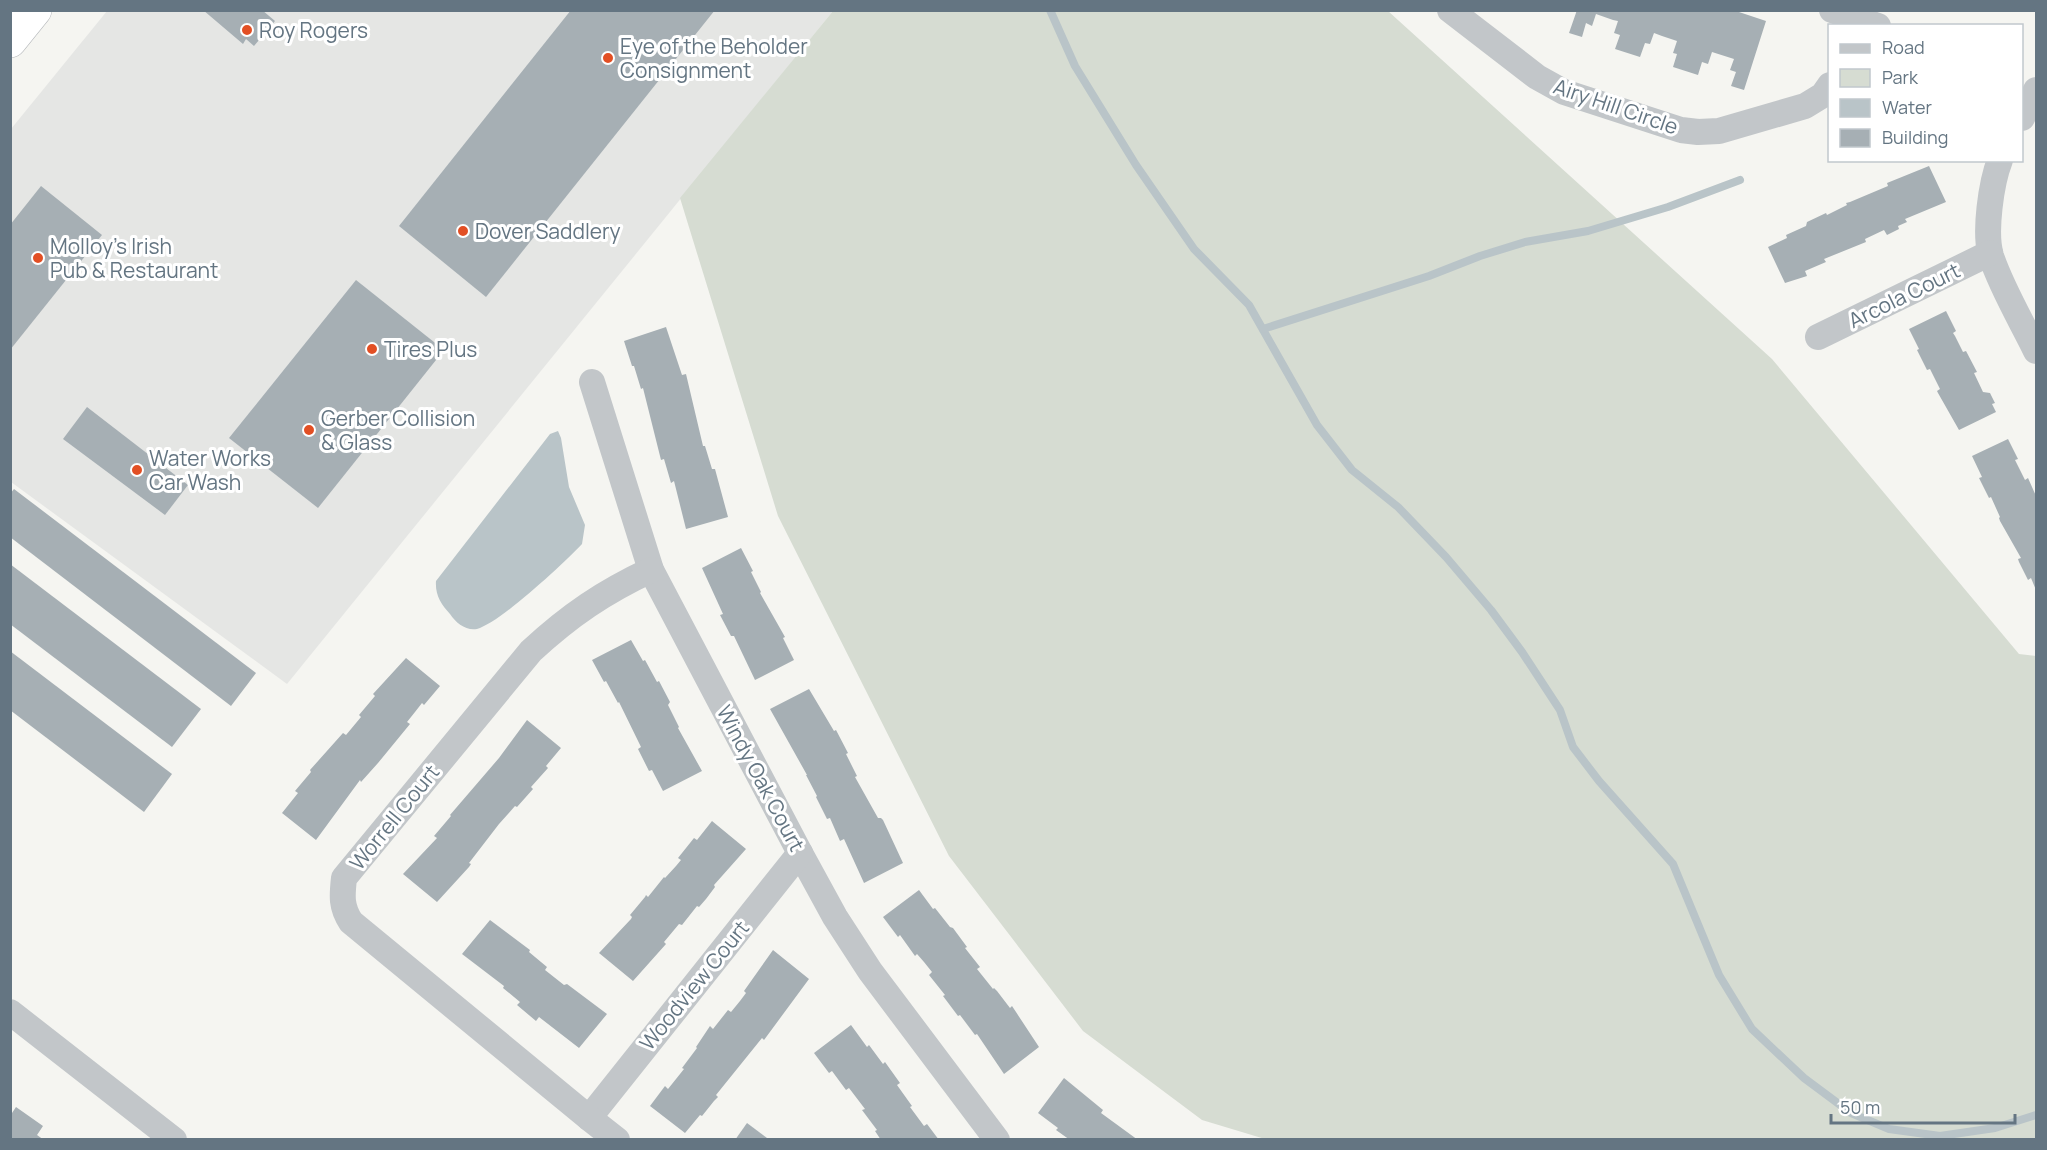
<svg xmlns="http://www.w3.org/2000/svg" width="2047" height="1150" viewBox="0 0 2047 1150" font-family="Manrope,sans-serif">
  <rect width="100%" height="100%" fill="#f5f5f1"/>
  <polygon fill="#e5e6e4" points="107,11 833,11 287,684 11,482 11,129"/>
  <polygon fill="#d6dcd2" points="833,11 1388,11 1772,359 2019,654 2036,656 2036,1139 1265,1139 1202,1120 1083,1031 949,856 778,516 680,198"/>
  <path fill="#b9c4c8" d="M558,431L561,438L569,487L585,525L582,544C564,563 500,623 477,629C466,631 456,623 450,614C441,604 435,595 436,581L550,434Z"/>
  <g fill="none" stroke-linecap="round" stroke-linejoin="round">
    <g stroke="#b9c4c8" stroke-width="8">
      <polyline points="1050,10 1075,66 1136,165 1194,249 1249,305 1317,425 1352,470 1398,507 1446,557 1491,610 1522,652 1560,710 1573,747 1599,781 1673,864 1719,975 1752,1029 1804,1078 1851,1113 1889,1129 1940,1136 1995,1128 2036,1115"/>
      <polyline points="1263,329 1429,276 1480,256 1525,242 1588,231 1668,207 1740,180"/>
    </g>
  </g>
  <g fill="#a6afb4">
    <polygon points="203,10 262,10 275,21 254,46 246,39 243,44"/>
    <polygon points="571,10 715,10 486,297 399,226"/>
    <polygon points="1577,10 1733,10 1766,21 1744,90 1731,86 1736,72 1730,70 1734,59 1712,52 1708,64 1702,62 1698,75 1673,67 1677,54 1673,53 1677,41 1662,36 1654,33 1650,44 1645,43 1640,57 1615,49 1620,35 1614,33 1618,21 1613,20 1596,14 1592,26 1586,23 1582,37 1569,33"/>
    <polygon points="1929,166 1946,202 1905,219 1907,222 1898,226 1899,229 1887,235 1884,230 1865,239 1866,242 1824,259 1826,262 1805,271 1807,276 1785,283 1768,247 1787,238 1786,235 1806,226 1807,222 1826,213 1827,215 1847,205 1846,203 1850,202 1888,186 1887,183"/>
    <polygon points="41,186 102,235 10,350 10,225"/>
    <polygon points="356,280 444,350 318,508 229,438"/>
    <polygon points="1946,311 1956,331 1953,333 1955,336 1963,352 1966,351 1977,372 1974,373 1983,392 1990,393 1995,403 1992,404 1996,412 1959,430 1938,393 1937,391 1940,389 1930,369 1927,370 1917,350 1919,349 1909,329"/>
    <polygon points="666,327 682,375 686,374 703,446 705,446 712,469 715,469 728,517 686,529 674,481 671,483 664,459 661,460 643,388 641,389 634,366 632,366 624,341"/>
    <polygon points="87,407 188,485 165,515 63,439"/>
    <polygon points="2008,439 2018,459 2015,460 2025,480 2028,478 2036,496 2036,590 2031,578 2028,580 2019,562 2018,559 2021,558 2000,521 1999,518 2000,517 1991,497 1989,498 1979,478 1982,477 1972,456"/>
    <polygon points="14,489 256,673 231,706 10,537 10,494"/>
    <polygon points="741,548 753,571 751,572 761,592 760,593 785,637 783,638 794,660 755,680 734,636 731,636 720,615 723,614 702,568"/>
    <polygon points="10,564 201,709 172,747 10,624"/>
    <polygon points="631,640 643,661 645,660 657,682 659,681 670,702 668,705 679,727 678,728 702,771 663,791 652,770 649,771 638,749 641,747 619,702 618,703 606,681 604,682 592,660"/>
    <polygon points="10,651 172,774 144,812 10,710"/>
    <polygon points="406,658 440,686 424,705 422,703 415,712 407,722 410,724 378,763 361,782 360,780 316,840 282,813 298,793 295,791 311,772 310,770 343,733 346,735 361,717 359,715 375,696 373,694"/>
    <polygon points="809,689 834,731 836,730 848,753 846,754 857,776 855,777 878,818 881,818 883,820 903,863 864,883 844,839 840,841 830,818 827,819 816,797 817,796 806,775 807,775 770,709"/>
    <polygon points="527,720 561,748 546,766 548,768 531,787 533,789 517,807 515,806 499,824 469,863 471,864 469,867 437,902 403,874 437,838 434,836 451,816 450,815 499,758"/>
    <polygon points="712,821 746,849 714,885 715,887 706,899 699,907 697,906 682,925 679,924 664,942 666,944 633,981 599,953 631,919 632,917 630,915 645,897 646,895 648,897 664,877 665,878 676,866 681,860 678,858 694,838 697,840"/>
    <polygon points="919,890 933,909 935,908 950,927 953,928 967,947 965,948 980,967 977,969 993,989 994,988 997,991 1010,1008 1012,1006 1039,1047 1004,1074 977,1034 975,1035 960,1015 958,1016 943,996 945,995 929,975 932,972 924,962 917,954 915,956 900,935 898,937 883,917"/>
    <polygon points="490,920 530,950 529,952 547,967 545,970 564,985 567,984 607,1014 579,1048 539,1017 536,1021 517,1005 520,1002 503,988 504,986 462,954"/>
    <polygon points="773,950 809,979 764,1040 762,1038 716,1095 718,1097 714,1101 702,1116 700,1115 685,1133 650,1106 665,1086 668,1089 684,1069 682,1068 697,1048 696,1047 710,1026 713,1029 728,1010 731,1012 740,1001 746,993 744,991"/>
    <polygon points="851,1025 867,1047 869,1045 883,1064 885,1062 900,1083 897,1085 912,1106 910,1107 924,1126 927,1124 939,1140 881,1140 875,1131 877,1130 862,1110 865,1109 849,1088 846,1090 832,1071 829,1073 814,1053"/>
    <polygon points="1064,1078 1103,1110 1101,1113 1138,1140 1070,1140 1056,1130 1058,1128 1038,1113"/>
    <polygon points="16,1107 43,1126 37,1135 44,1140 10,1140 10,1116"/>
    <polygon points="747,1123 767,1138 766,1140 735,1140"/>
  </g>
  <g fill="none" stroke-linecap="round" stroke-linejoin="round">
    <defs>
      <polyline id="trunk" points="10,41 35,10"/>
    </defs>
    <use href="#trunk" stroke="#b5b8bb" stroke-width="34"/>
    <g stroke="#c2c6c9" stroke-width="26">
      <polyline points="1450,10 1537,77 1564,92 1681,130 1698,132 1719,131 1805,106 1823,95 1830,85"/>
      <polyline points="1832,10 1878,26"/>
      <polyline points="2022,118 2036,90"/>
      <path d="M2000,160C1991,183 1984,233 1991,256C2002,289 2021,320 2036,351"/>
      <polyline points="1818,337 1990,253"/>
      <polyline points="592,382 651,570 800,853 835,917 870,971 997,1140"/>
      <polyline points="10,1012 174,1140"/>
      <polyline points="589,1118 800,853"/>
      <path d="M617,1140L589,1118L351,922C341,907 342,896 344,878L531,651C570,615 604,592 651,570"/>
    </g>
    <use href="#trunk" stroke="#fff" stroke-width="33"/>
  </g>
  <g fill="#e24f24" stroke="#fff" stroke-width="2">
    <circle cx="247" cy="30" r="6"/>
    <circle cx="608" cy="58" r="6"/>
    <circle cx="463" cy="231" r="6"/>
    <circle cx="38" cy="258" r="6"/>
    <circle cx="372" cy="349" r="6"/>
    <circle cx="309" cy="430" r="6"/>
    <circle cx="137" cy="470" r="6"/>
  </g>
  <g text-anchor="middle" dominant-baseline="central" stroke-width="6" stroke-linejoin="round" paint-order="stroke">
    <g font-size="21" fill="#647582" stroke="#fff" text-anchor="start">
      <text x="259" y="30">Roy Rogers</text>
      <text x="620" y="46">Eye of the Beholder<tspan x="620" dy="24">Consignment</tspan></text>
      <text x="475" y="231">Dover Saddlery</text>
      <text x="50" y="246">Molloy's Irish<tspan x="50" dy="24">Pub &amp; Restaurant</tspan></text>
      <text x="384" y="349">Tires Plus</text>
      <text x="321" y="418">Gerber Collision<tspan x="321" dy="24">&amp; Glass</tspan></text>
      <text x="149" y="458">Water Works<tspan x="149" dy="24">Car Wash</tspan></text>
    </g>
    <g font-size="21" fill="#647582" stroke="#fff">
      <text transform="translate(1616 106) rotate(19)">Airy Hill Circle</text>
      <text transform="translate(1904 295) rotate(-26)">Arcola Court</text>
      <text transform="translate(761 778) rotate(62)">Windy Oak Court</text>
      <text transform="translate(394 817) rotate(-51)">Worrell Court</text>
      <text transform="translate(694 985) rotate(-51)">Woodview Court</text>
    </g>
  </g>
  <rect width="2047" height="1150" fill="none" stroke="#647582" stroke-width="24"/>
  <rect x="1828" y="24" width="195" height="138" fill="#ffffff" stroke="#c1c8cd" stroke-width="1.5"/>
  <rect x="1840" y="44" width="30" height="9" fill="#c2c6c9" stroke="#c1c8cd" stroke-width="1.5"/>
  <text x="1882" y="54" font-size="18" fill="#647582">Road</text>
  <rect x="1840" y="69" width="30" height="18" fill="#d6dcd2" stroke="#c1c8cd" stroke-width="1.5"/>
  <text x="1882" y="84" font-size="18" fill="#647582">Park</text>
  <rect x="1840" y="99" width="30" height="18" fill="#b9c4c8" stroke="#c1c8cd" stroke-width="1.5"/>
  <text x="1882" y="114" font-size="18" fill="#647582">Water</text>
  <rect x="1840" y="129" width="30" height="18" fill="#a6afb4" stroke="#c1c8cd" stroke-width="1.5"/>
  <text x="1882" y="144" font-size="18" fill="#647582">Building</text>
  <path d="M1831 1114v9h184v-9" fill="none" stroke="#647582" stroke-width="3"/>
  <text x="1840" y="1114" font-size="18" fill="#647582" stroke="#ffffff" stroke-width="4.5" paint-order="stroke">50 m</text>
</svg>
